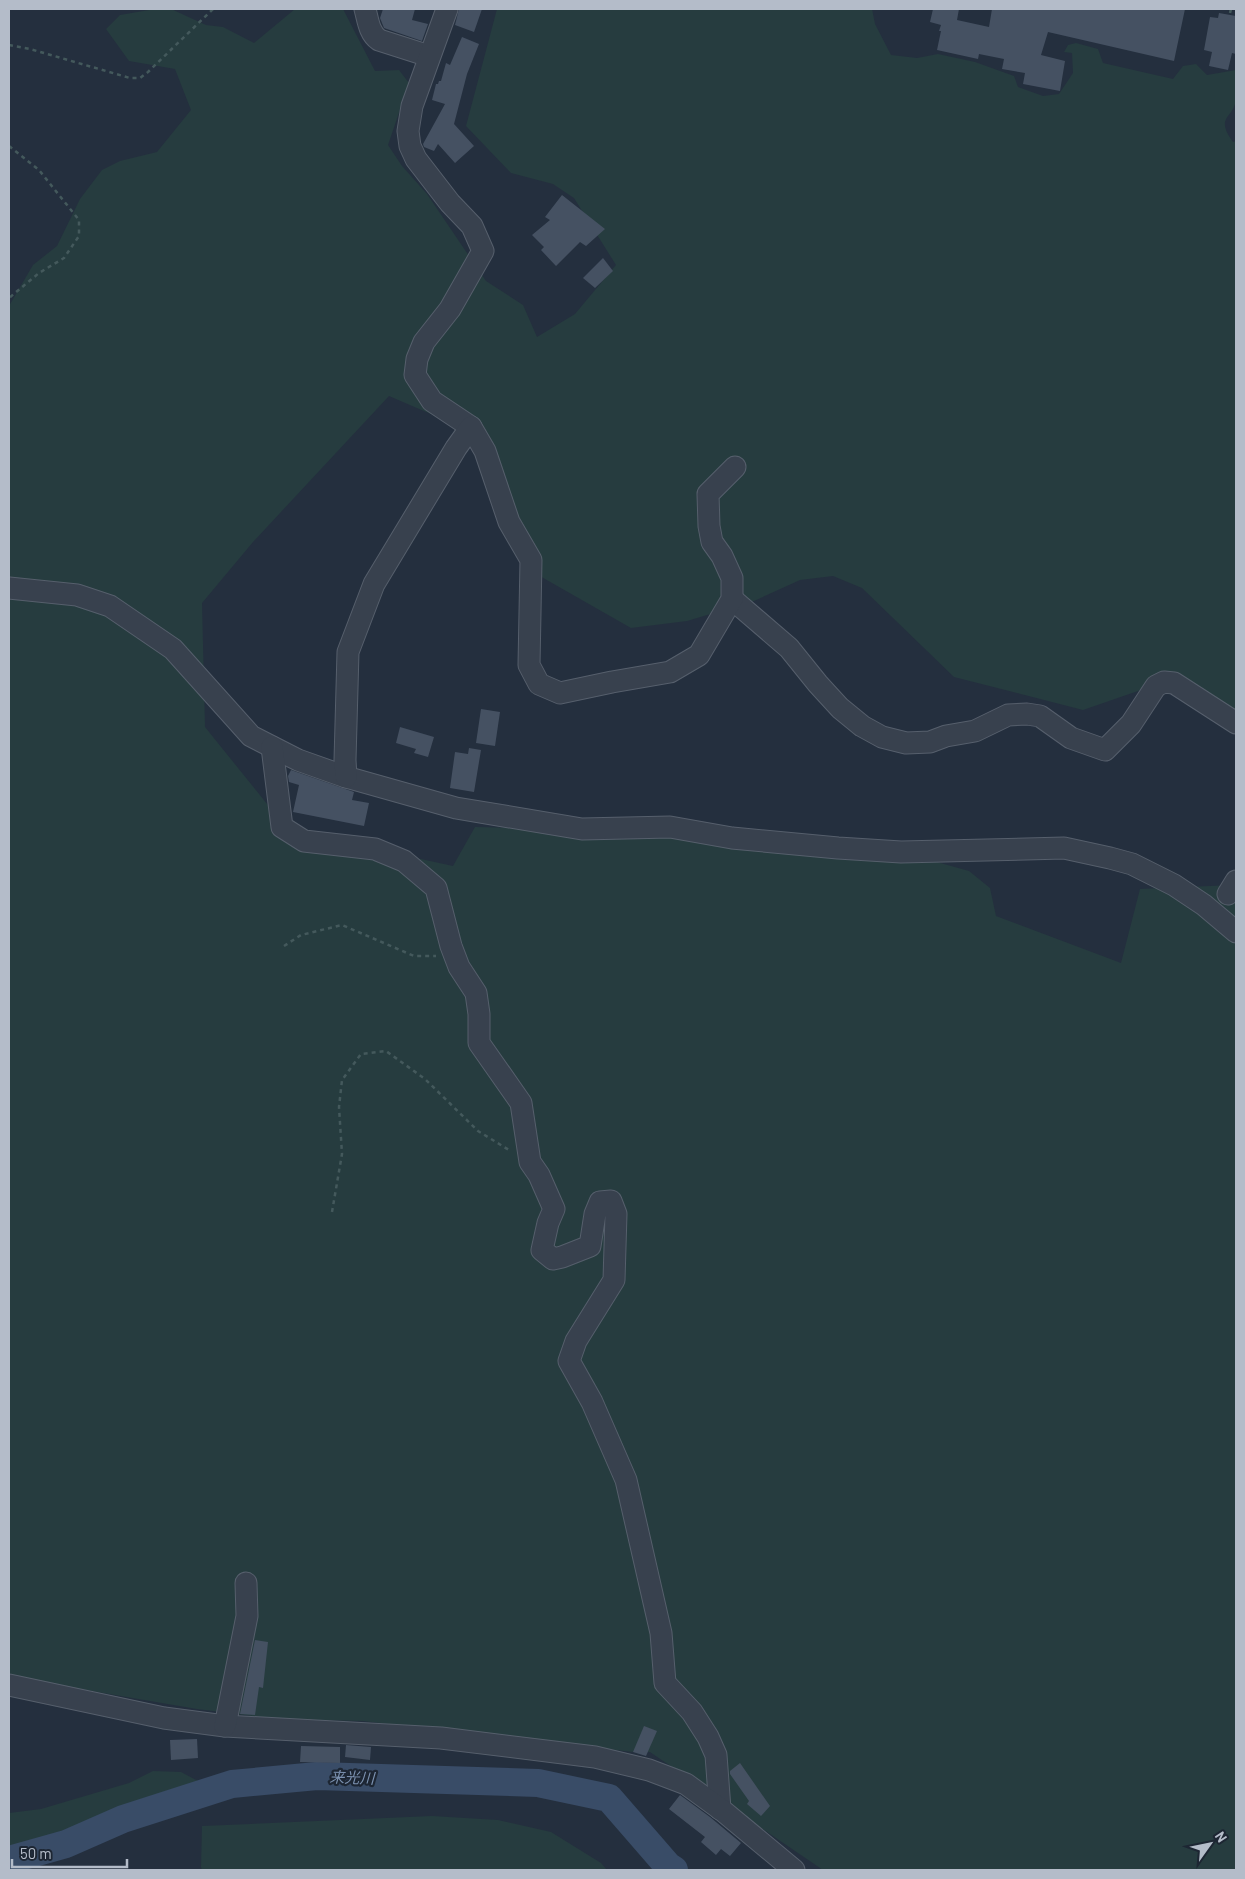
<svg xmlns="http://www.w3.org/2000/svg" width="1245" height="1879" viewBox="0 0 1245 1879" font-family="Barlow,'Noto Sans JP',sans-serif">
  <rect width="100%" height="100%" fill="#242f3e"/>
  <g fill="#263c3f">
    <path d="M155,9H171L206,25L223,27L254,43L295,9H343L375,71L399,70L409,83L388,145L402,166L427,194L486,281L523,305L537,337L575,314L616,265L574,198L553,184L511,173L466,126L497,9H872L875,24L891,55L917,58L938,54L975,62L1014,76L1018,87L1043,96L1059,94L1073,73L1072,53L1064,52L1068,45L1076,43L1098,49L1103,63L1173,79L1183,66L1196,64L1207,75L1236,70C1236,79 1237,90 1236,99C1234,119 1214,116 1233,142L1236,141V722L1164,682L1083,710L954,677L862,588L833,576L800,580L754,601L687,621L631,628L531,571L475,433L389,396L253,542L202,603L205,727L288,830L453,866L475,827L609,830L901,852L969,871L990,888L996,916L1121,963L1140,889L1234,885L1236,879V1870H823L650,1752H633L363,1721L276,1719L197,1709L27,1680L9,1675V306L33,265L57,246L80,199L102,170L120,161L157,152L191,110L175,69L129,61L106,29L120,15Z"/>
    <polygon points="153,1771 181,1772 198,1781 198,1789 180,1798 170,1811 113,1820 88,1842 69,1855 41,1857 9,1870 9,1813 41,1809 129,1783"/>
    <polygon points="432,1816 498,1820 551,1832 601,1863 607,1870 202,1870 201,1867 202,1826"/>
  </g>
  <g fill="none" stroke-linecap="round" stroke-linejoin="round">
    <polyline stroke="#394c67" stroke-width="28" points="9,1860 66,1844 123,1819 232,1784 317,1776 538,1783 609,1798 668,1866 674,1870"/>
  </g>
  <g fill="#455162">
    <polygon points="383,9 415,9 412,20 428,24 422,41 384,28 380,18"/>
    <polygon points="459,9 482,9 474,32 455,25"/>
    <polygon points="933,9 959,9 957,20 989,27 992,9 1185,9 1174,61 1048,32 1041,55 1065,61 1060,91 1023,84 1025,73 1002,69 1004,59 979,54 978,59 937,50 941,31 939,31 941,25 930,22"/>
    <polygon points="1219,13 1236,16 1236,54 1232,53 1228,70 1209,66 1212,52 1204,50 1210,17 1218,18"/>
    <polygon points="462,37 479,44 467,74 454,124 474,146 455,163 438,144 434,151 424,147 423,144 445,104 432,100 436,84 438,84 439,81 441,81 446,63 450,65"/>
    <polygon points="562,195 605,229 586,246 580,242 556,266 541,250 544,247 532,235 550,220 545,217"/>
    <polygon points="603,258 613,271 595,288 583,278"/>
    <polygon points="481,709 500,712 495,746 476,743"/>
    <polygon points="400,727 434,737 428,757 414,753 416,749 396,743"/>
    <polygon points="469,748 481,750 474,792 450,788 455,752 468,754"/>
    <polygon points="291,770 354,792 352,800 369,803 364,826 293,812 299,785 289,782 288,776"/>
    <polygon points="255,1640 268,1642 263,1688 259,1687 255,1715 240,1714"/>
    <polygon points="644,1726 657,1731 646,1756 633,1752"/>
    <polygon points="197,1739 198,1758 171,1760 170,1740"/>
    <polygon points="346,1745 371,1747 370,1760 345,1757"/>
    <polygon points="301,1746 340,1747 340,1763 300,1762"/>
    <polygon points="740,1763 770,1806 761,1816 747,1804 749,1801 730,1774 730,1771"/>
    <polygon points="680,1795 710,1817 741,1843 730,1856 721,1849 716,1855 701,1842 705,1837 669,1809"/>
  </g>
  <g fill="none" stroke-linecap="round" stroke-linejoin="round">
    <defs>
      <g id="minor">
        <path d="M365,9C368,20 369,33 379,40L429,56"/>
        <polyline points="447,9 412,106 408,131 410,146 416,159 450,203 472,226 483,251 450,309 424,342 417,359 415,375 432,401 471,427"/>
        <polyline points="9,588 77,595 110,606 173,649 251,736 298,760 346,777 456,808 582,829 670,827 732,838 838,848 901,852 1064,848 1110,858 1132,864 1174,885 1204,905 1236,932"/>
        <polyline points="732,599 789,648 818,684 840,708 862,726 882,737 906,743 930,742 946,736 975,731 1008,715 1027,714 1040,716 1071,738 1105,750 1131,724 1156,686 1164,682 1174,683 1236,723"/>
        <polyline points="272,747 282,827 304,841 375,849 404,861 436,888 451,946 459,967 476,993 479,1014 479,1043 521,1103 530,1162 539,1175 554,1209 548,1223 542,1250 553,1259 562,1257 590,1246 595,1214 600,1202 611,1201 616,1214 614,1280 576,1341 569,1361 592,1402 626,1480 661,1633 665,1683 692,1712 708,1737 716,1755 720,1809"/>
        <polyline points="346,777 345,760 348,652 374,584 456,448 471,427 485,451 509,522 531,560 529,665 539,684 560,693 612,682 670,672 699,655 732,599 732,578 722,556 712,542 709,526 708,494 735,467"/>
        <polyline points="1228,894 1236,881"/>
        <polyline points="9,1685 164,1718 225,1726 441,1738 595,1757 649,1770 686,1784 723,1811 794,1870"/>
        <polyline points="225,1726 247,1616 246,1583"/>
      </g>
    </defs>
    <use href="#minor" stroke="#565f6c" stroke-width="23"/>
    <g stroke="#44595c" stroke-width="2.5" stroke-dasharray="4 4" stroke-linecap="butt">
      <polyline points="1230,13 1231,9"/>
      <polyline points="9,45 30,49 130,78 140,78 148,72 213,9"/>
      <polyline points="9,146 39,170 79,220 79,236 64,258 39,273 9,298"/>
      <polyline points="284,946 301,935 342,925 414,956 436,956"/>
      <polyline points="332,1212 342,1154 339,1107 342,1080 361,1054 386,1051 425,1079 478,1131 509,1150"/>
    </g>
    <use href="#minor" stroke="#38414e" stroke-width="21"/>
  </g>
  <g text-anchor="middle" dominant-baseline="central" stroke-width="4.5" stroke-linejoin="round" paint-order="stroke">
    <g font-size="15" font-style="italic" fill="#7c92b1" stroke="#1d2633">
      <text transform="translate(352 1777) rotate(2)">来光川</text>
    </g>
  </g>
  <rect width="1245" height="1879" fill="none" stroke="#b4bcc9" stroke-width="20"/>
  <g transform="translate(1210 1844) rotate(57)" stroke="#1d2633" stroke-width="4" paint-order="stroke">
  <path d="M0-4L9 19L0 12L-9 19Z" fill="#b4bcc9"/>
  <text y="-8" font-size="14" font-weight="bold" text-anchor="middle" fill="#b4bcc9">N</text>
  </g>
  <path d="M12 1859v8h115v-8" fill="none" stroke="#b4bcc9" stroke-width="2.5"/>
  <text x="20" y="1859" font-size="15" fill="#b4bcc9" stroke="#1d2633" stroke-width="4" paint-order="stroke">50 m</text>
</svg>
